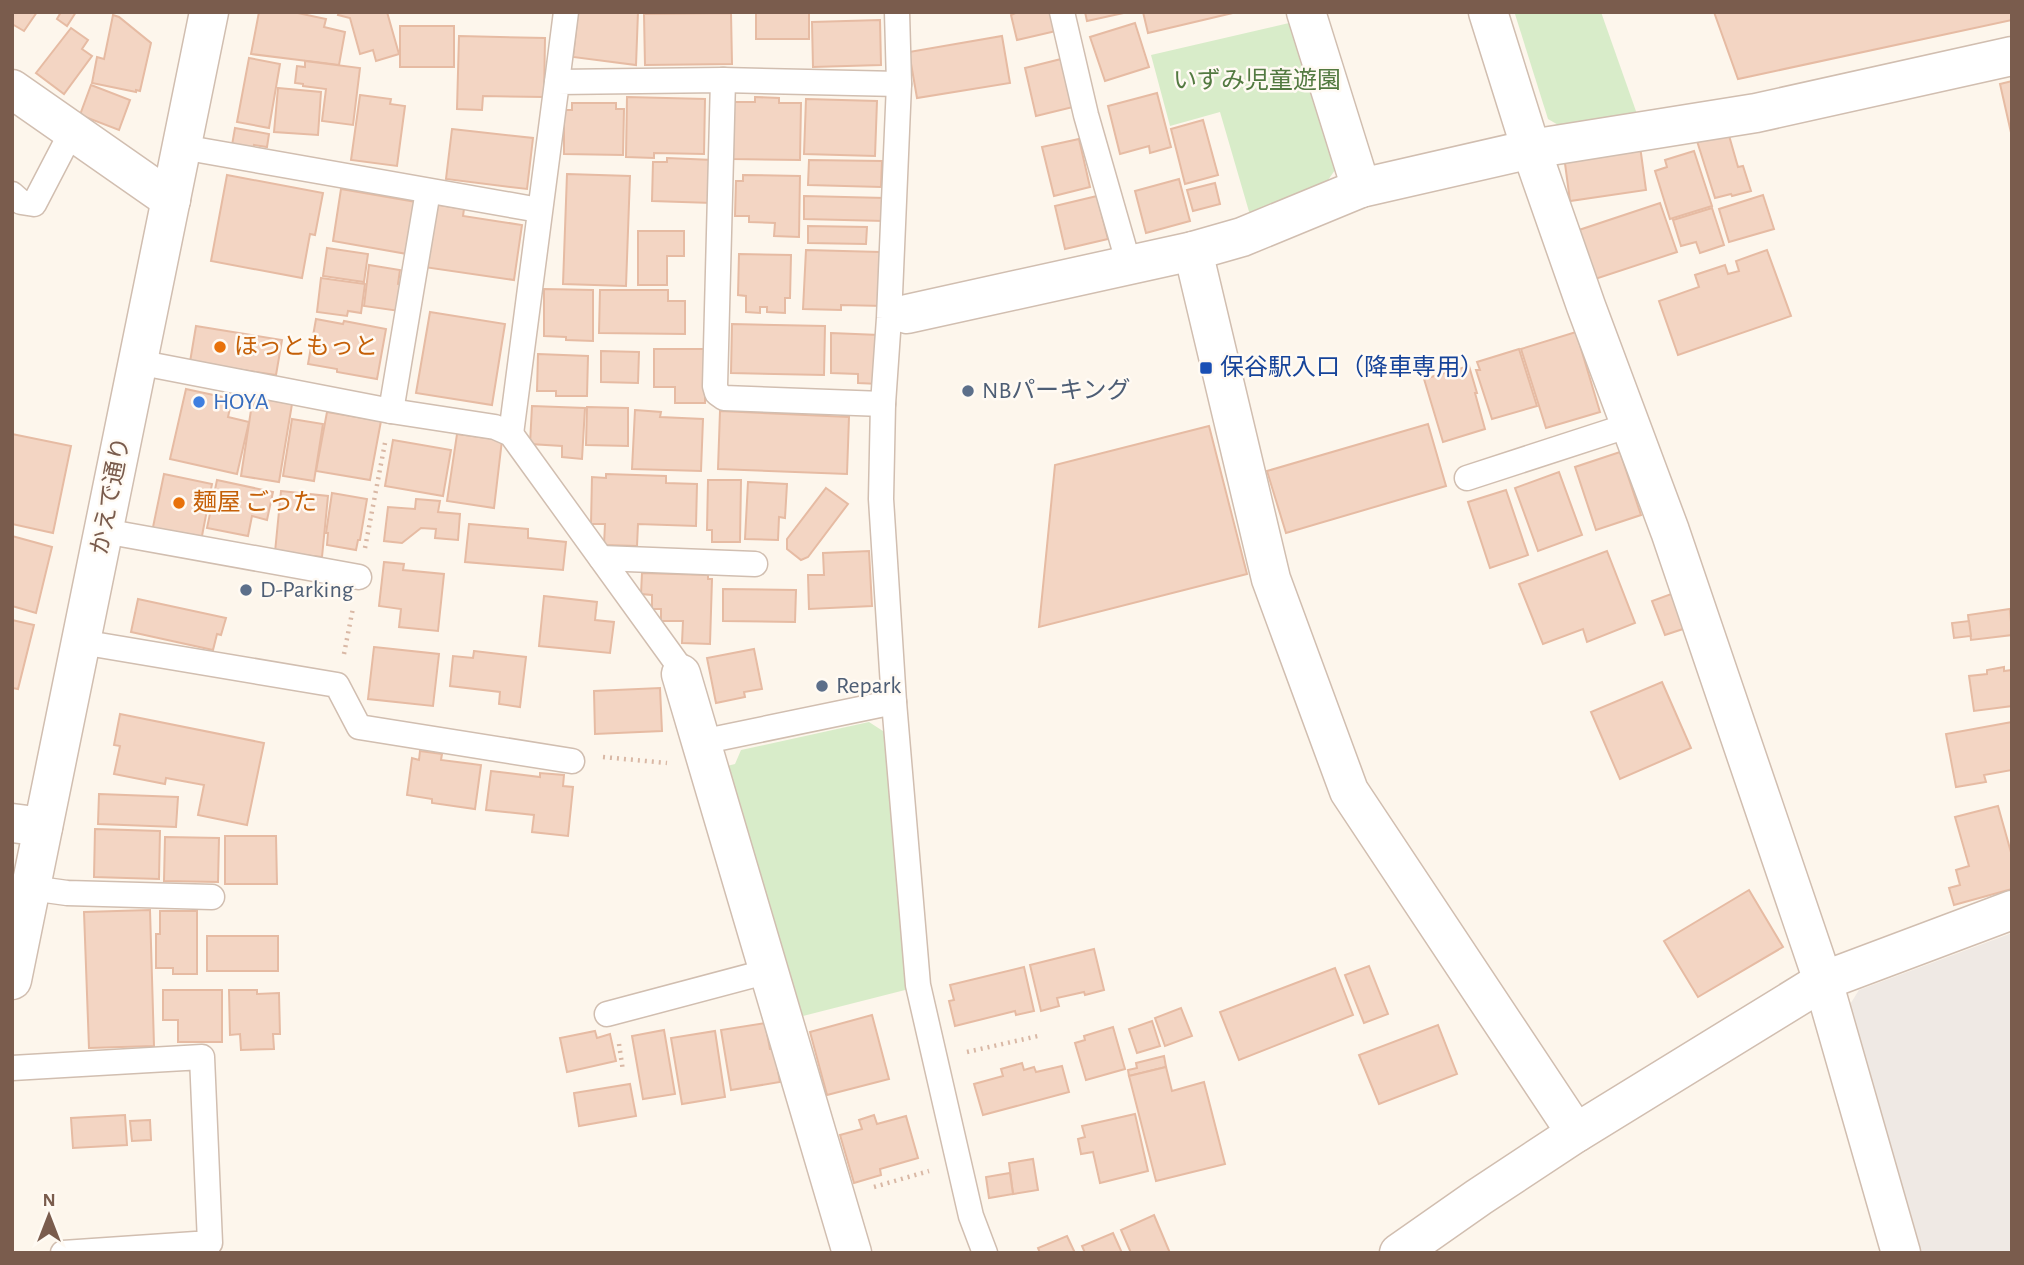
<svg xmlns="http://www.w3.org/2000/svg" width="2024" height="1265" viewBox="0 0 2024 1265" font-family="'Alegreya Sans','Noto Sans JP',sans-serif">
  <rect width="100%" height="100%" fill="#fdf6ec"/>
  <polygon fill="#efe9e4" points="2012,933 2012,1253 1918,1253 1849,1006 1859,990"/>
  <g fill="#d8ecc9">
    <polygon points="1519,12 1601,12 1637,114 1560,126 1548,119 1515,14"/>
    <polygon points="1289,23 1335,170 1326,183 1250,215 1220,112 1170,126 1151,55"/>
    <polygon points="869,722 886,733 897,895 909,989 799,1017 727,766 735,764 741,750"/>
  </g>
  <g fill="#f3d5c3" stroke="#e6bba3" stroke-width="2">
    <polygon points="12,12 37,12 24,31 12,24"/>
    <polygon points="61,12 76,12 67,26 57,19"/>
    <polygon points="259,12 293,12 326,19 324,27 345,32 339,65 251,54"/>
    <polygon points="339,12 387,12 399,54 376,61 373,50 360,54 350,18 338,15"/>
    <polygon points="578,12 638,12 636,65 573,57"/>
    <rect x="756" y="12" width="53" height="27"/>
    <polygon points="1052,12 1056,31 1017,40 1011,15 1018,12"/>
    <polygon points="1085,12 1128,12 1087,21"/>
    <polygon points="1143,12 1237,12 1148,33"/>
    <polygon points="1714,12 2012,12 2012,20 1738,79"/>
    <polygon points="731,13 732,64 645,65 644,14"/>
    <polygon points="113,15 119,17 151,43 140,91 136,90 136,92 92,83 97,57 104,59"/>
    <polygon points="880,20 881,65 813,67 812,22"/>
    <polygon points="1135,23 1149,67 1105,81 1090,37"/>
    <rect x="400" y="26" width="54" height="41"/>
    <polygon points="71,28 88,40 82,49 92,56 64,94 36,73"/>
    <polygon points="459,36 545,38 544,97 483,96 482,110 457,109"/>
    <polygon points="1002,36 1010,83 917,98 909,52"/>
    <polygon points="249,58 280,64 269,128 237,122"/>
    <polygon points="1061,59 1073,107 1036,116 1025,68"/>
    <polygon points="305,61 360,68 353,125 322,121 326,89 303,86 303,84 295,83 297,66 305,67"/>
    <polygon points="2012,81 2012,137 2000,84"/>
    <polygon points="91,85 130,100 119,130 80,115"/>
    <polygon points="278,88 321,92 318,135 274,132"/>
    <polygon points="1157,93 1171,147 1150,153 1149,146 1120,154 1108,106"/>
    <polygon points="360,95 391,99 390,104 405,106 397,166 351,160"/>
    <polygon points="627,97 705,99 704,154 654,153 654,158 626,157"/>
    <polygon points="755,97 779,98 779,103 801,103 800,160 733,159 734,102 755,102"/>
    <polygon points="806,99 877,101 875,156 804,154"/>
    <polygon points="572,103 616,103 616,109 624,109 623,155 564,154 564,110 572,110"/>
    <polygon points="1203,120 1218,175 1185,184 1171,129"/>
    <polygon points="235,128 269,134 267,147 254,145 253,149 232,145"/>
    <polygon points="452,129 533,138 527,189 446,179"/>
    <polygon points="1728,132 1738,167 1743,166 1751,191 1732,196 1731,194 1715,198 1697,141"/>
    <polygon points="1079,139 1090,187 1054,196 1042,147"/>
    <polygon points="1640,146 1646,190 1570,201 1564,156"/>
    <polygon points="1694,151 1712,206 1670,219 1655,171 1667,167 1665,160"/>
    <polygon points="667,158 713,160 712,203 652,201 653,162 667,162"/>
    <polygon points="809,160 882,161 881,187 808,185"/>
    <polygon points="567,174 630,176 626,286 563,284"/>
    <polygon points="227,175 323,193 315,235 310,234 302,278 211,261"/>
    <polygon points="743,175 800,176 799,237 774,236 775,223 749,222 749,216 735,216 736,181 743,181"/>
    <polygon points="1179,179 1190,221 1146,233 1135,191"/>
    <polygon points="1215,183 1220,204 1193,211 1187,190"/>
    <polygon points="341,189 416,202 407,254 333,241"/>
    <polygon points="1763,195 1774,229 1729,242 1719,209"/>
    <polygon points="804,196 885,198 884,221 804,219"/>
    <polygon points="1097,196 1108,239 1065,249 1055,206"/>
    <polygon points="1660,203 1677,252 1592,280 1576,231"/>
    <polygon points="433,204 464,209 463,216 522,225 514,280 424,267"/>
    <polygon points="1712,208 1724,245 1700,253 1696,242 1681,246 1673,220"/>
    <polygon points="808,226 867,227 866,244 808,243"/>
    <polygon points="638,231 684,231 684,256 667,256 667,285 638,285"/>
    <polygon points="327,248 368,254 364,282 323,276"/>
    <polygon points="806,250 880,252 883,306 841,305 841,310 803,309"/>
    <polygon points="1767,250 1791,316 1678,355 1659,301 1699,287 1695,275 1725,265 1728,274 1739,271 1736,261"/>
    <polygon points="739,254 791,255 790,298 785,298 785,313 767,312 767,307 760,307 760,313 746,312 746,296 738,295"/>
    <polygon points="369,265 400,270 398,284 404,285 399,311 364,306"/>
    <polygon points="321,278 365,284 361,313 348,311 347,316 317,312"/>
    <polygon points="544,289 593,290 593,341 566,340 566,337 544,336"/>
    <polygon points="600,290 668,290 668,301 685,301 685,334 599,333"/>
    <polygon points="430,312 505,324 492,405 416,393"/>
    <polygon points="316,319 343,324 344,321 386,329 377,379 337,372 337,369 308,364"/>
    <polygon points="732,324 825,326 824,375 731,373"/>
    <polygon points="196,326 282,340 276,375 190,362"/>
    <polygon points="1576,332 1600,412 1546,428 1521,349"/>
    <polygon points="831,333 879,335 879,384 858,383 858,374 831,373"/>
    <polygon points="654,349 705,349 705,403 675,403 675,387 654,387"/>
    <polygon points="1519,349 1537,406 1492,419 1476,370 1480,370 1477,362"/>
    <polygon points="601,351 639,352 638,383 601,382"/>
    <polygon points="538,354 588,356 587,396 556,396 556,391 537,391"/>
    <polygon points="1469,366 1477,393 1475,393 1485,429 1443,442 1424,379"/>
    <polygon points="186,389 232,399 228,417 249,422 237,474 170,459"/>
    <polygon points="253,397 292,404 279,482 241,476"/>
    <polygon points="532,406 585,408 582,459 562,457 562,446 530,444"/>
    <polygon points="587,407 628,408 628,446 586,445"/>
    <polygon points="635,410 661,412 660,417 703,419 701,471 632,469"/>
    <polygon points="720,411 849,417 847,474 718,469"/>
    <polygon points="327,412 381,421 370,480 316,471"/>
    <polygon points="292,419 323,424 314,481 283,476"/>
    <polygon points="1428,424 1446,486 1286,533 1267,471"/>
    <polygon points="1209,426 1247,574 1039,627 1055,465"/>
    <polygon points="12,434 71,446 53,533 12,524"/>
    <polygon points="457,434 502,440 494,508 447,501"/>
    <polygon points="393,440 451,450 443,496 385,486"/>
    <polygon points="1620,452 1641,515 1596,530 1575,467"/>
    <polygon points="1559,472 1582,535 1538,551 1515,488"/>
    <polygon points="164,474 212,484 201,541 152,532"/>
    <polygon points="606,474 666,476 666,483 697,484 696,526 638,524 637,546 604,545 605,524 591,524 592,477 606,478"/>
    <polygon points="217,480 273,492 267,520 252,516 248,536 207,528"/>
    <polygon points="708,480 741,480 740,542 712,542 712,530 707,530"/>
    <polygon points="748,482 787,484 785,518 779,517 778,540 745,539"/>
    <polygon points="826,488 848,504 808,557 801,560 787,549 787,539"/>
    <polygon points="1506,490 1528,555 1490,568 1468,502"/>
    <polygon points="281,491 328,496 322,557 275,552"/>
    <polygon points="332,493 367,499 360,540 358,540 356,550 327,545 328,533 326,533"/>
    <polygon points="416,499 440,501 438,512 460,514 458,540 435,538 436,529 421,528 402,543 384,541 388,507 415,509"/>
    <polygon points="469,524 528,529 528,538 566,542 563,570 465,562"/>
    <polygon points="12,536 52,547 36,613 12,606"/>
    <polygon points="869,551 872,606 809,609 808,575 824,575 823,553"/>
    <polygon points="1607,551 1635,623 1587,642 1583,629 1543,644 1519,584"/>
    <polygon points="384,562 404,564 403,570 444,574 438,631 399,627 401,609 379,606"/>
    <polygon points="642,573 708,575 708,579 712,579 710,644 682,643 683,621 661,621 661,609 652,609 652,595 641,594"/>
    <polygon points="723,589 796,590 795,622 723,621"/>
    <polygon points="1674,593 1686,628 1665,635 1652,601"/>
    <polygon points="544,596 597,602 595,620 614,622 610,653 539,646"/>
    <polygon points="138,599 226,618 221,635 217,634 213,650 131,632"/>
    <polygon points="2010,609 2012,635 1971,640 1968,615"/>
    <polygon points="12,620 34,625 18,689 12,688"/>
    <polygon points="1969,621 1971,636 1954,638 1952,623"/>
    <polygon points="374,647 439,654 433,706 368,699"/>
    <polygon points="754,649 762,689 744,692 745,697 716,703 707,658"/>
    <polygon points="474,651 526,657 520,707 499,704 500,692 450,686 453,656 473,658"/>
    <polygon points="2004,667 2004,671 2012,670 2012,706 1974,711 1969,676 1987,674 1987,670"/>
    <polygon points="1662,682 1691,748 1620,779 1591,712"/>
    <polygon points="660,688 662,731 595,734 594,691"/>
    <polygon points="120,714 264,743 247,825 198,815 204,785 166,778 165,784 114,774 120,746 114,745"/>
    <polygon points="2012,722 2012,770 1984,775 1986,782 1956,787 1946,734"/>
    <polygon points="420,751 442,754 441,760 481,765 475,809 432,803 432,799 407,795 412,758 419,760"/>
    <polygon points="491,771 540,777 540,773 564,775 563,786 573,787 568,836 532,832 534,815 486,810"/>
    <polygon points="99,794 178,797 176,827 98,824"/>
    <polygon points="1998,806 2012,856 2012,889 1954,905 1949,888 1960,885 1956,870 1969,866 1955,817"/>
    <polygon points="95,829 160,831 159,879 94,877"/>
    <polygon points="225,836 276,836 277,884 225,884"/>
    <polygon points="165,837 219,838 218,882 164,881"/>
    <polygon points="1749,890 1783,947 1698,997 1664,941"/>
    <polygon points="150,910 154,1046 89,1048 84,912"/>
    <polygon points="160,911 197,911 197,974 173,974 173,968 156,968 156,934 160,934"/>
    <rect x="207" y="936" width="71" height="35"/>
    <polygon points="1094,949 1104,990 1085,995 1084,992 1057,998 1059,1006 1041,1011 1030,965"/>
    <polygon points="1369,966 1388,1014 1364,1023 1345,975"/>
    <polygon points="1024,967 1034,1011 1016,1015 1015,1011 955,1026 949,1001 954,1000 950,985"/>
    <polygon points="1335,968 1353,1015 1239,1060 1220,1012"/>
    <polygon points="163,990 222,990 222,1042 178,1042 178,1020 163,1020"/>
    <polygon points="229,990 257,990 257,994 279,993 280,1034 273,1034 274,1049 241,1050 240,1034 230,1035"/>
    <polygon points="1181,1008 1192,1036 1165,1046 1155,1018"/>
    <polygon points="872,1015 889,1079 827,1095 810,1032"/>
    <polygon points="1152,1021 1160,1046 1137,1053 1129,1029"/>
    <polygon points="765,1023 770,1049 774,1049 780,1082 731,1090 721,1030"/>
    <polygon points="1438,1025 1457,1074 1379,1104 1359,1055"/>
    <polygon points="1113,1027 1125,1069 1086,1080 1075,1043 1085,1040 1084,1036"/>
    <polygon points="664,1030 675,1094 643,1099 632,1036"/>
    <polygon points="595,1031 597,1038 610,1034 616,1061 567,1072 560,1038"/>
    <polygon points="715,1031 725,1097 682,1104 671,1038"/>
    <polygon points="1164,1056 1166,1067 1129,1076 1128,1070 1137,1068 1136,1063"/>
    <polygon points="1022,1063 1024,1070 1034,1067 1036,1072 1062,1066 1069,1092 983,1115 974,1084 1003,1076 1001,1069"/>
    <polygon points="1166,1067 1172,1091 1204,1082 1225,1164 1156,1181 1129,1076"/>
    <polygon points="630,1084 636,1116 579,1126 574,1093"/>
    <polygon points="1135,1114 1148,1171 1100,1183 1093,1152 1081,1154 1078,1139 1085,1137 1082,1126"/>
    <polygon points="125,1115 127,1145 73,1148 71,1118"/>
    <polygon points="874,1115 877,1124 906,1116 918,1158 880,1169 881,1175 854,1183 840,1135 862,1129 859,1120"/>
    <polygon points="150,1120 151,1140 132,1141 130,1121"/>
    <polygon points="1033,1159 1038,1190 1013,1194 1009,1163"/>
    <polygon points="1010,1173 1013,1194 989,1198 986,1177"/>
    <polygon points="1154,1215 1170,1253 1131,1253 1121,1230"/>
    <polygon points="1113,1233 1122,1253 1085,1253 1082,1246"/>
    <polygon points="1067,1236 1075,1253 1040,1253 1038,1248"/>
  </g>
  <g fill="none" stroke-linecap="round" stroke-linejoin="round">
    <defs>
      <g id="service">
        <polyline points="897,12 899,84 889,318 883,404 881,499 894,702 918,985 971,1216 985,1253"/>
        <polyline points="1062,12 1086,115 1129,265"/>
        <polyline points="723,80 715,386 717,393 724,398 883,404"/>
        <polyline points="557,82 566,12"/>
        <polyline points="182,147 539,210"/>
        <polyline points="12,194 21,202 34,204 72,131"/>
        <polyline points="137,362 391,411 495,427 511,434 676,662 681,674"/>
        <polyline points="391,411 428,191"/>
        <polyline points="511,434 557,82 723,80 899,84"/>
        <polyline points="1467,478 1630,425"/>
        <polyline points="104,531 359,577"/>
        <polyline points="601,558 755,564"/>
        <polyline points="81,642 337,685 359,727 572,761"/>
        <polyline points="701,742 894,702"/>
        <polyline points="31,888 67,893 212,897"/>
        <polyline points="607,1014 769,971"/>
        <polyline points="12,1068 202,1057 210,1243 63,1253"/>
      </g>
      <g id="minor">
        <polyline points="1306,12 1361,188"/>
        <polyline points="1488,12 1531,149 1586,306 1670,531 1823,981 1901,1253"/>
        <polyline points="12,89 171,200"/>
        <polyline points="1193,251 1271,579 1349,791 1576,1133"/>
        <polyline points="907,314 1193,251 1242,237 1361,188 1531,149 1756,113 2012,56"/>
        <polyline points="681,674 852,1253"/>
        <polyline points="12,823 43,827"/>
        <polyline points="1399,1253 1479,1197 1576,1133 1823,981 2012,910"/>
      </g>
      <polyline id="tertiary" points="12,980 209,12"/>
    </defs>
    <use href="#service" stroke="#d1beb0" stroke-width="27"/>
    <use href="#minor" stroke="#d1beb0" stroke-width="41"/>
    <use href="#tertiary" stroke="#d1beb0" stroke-width="41"/>
    <g stroke="#d9b8a5" stroke-width="4.5" stroke-dasharray="2 5" stroke-linecap="butt">
      <polyline points="365,548 385,443"/>
      <polyline points="344,654 353,608"/>
      <polyline points="603,757 667,763"/>
      <polyline points="619,1044 623,1071"/>
      <polyline points="967,1052 1038,1036"/>
      <polyline points="874,1187 929,1171"/>
    </g>
    <use href="#service" stroke="#fff" stroke-width="24"/>
    <use href="#minor" stroke="#fff" stroke-width="38"/>
    <use href="#tertiary" stroke="#fff" stroke-width="38"/>
  </g>
  <g fill="#e8710a" stroke="#fffaf3" stroke-width="2.5">
    <circle cx="220" cy="347" r="7"/>
    <circle cx="179" cy="503" r="7"/>
  </g>
  <rect fill="#1a4fb4" stroke="#fffaf3" stroke-width="2.5" x="1199" y="361" width="14" height="14" rx="3.5"/>
  <g fill="#5c6f8a" stroke="#fffaf3" stroke-width="2.5">
    <circle cx="968" cy="391" r="7"/>
    <circle cx="246" cy="590" r="7"/>
    <circle cx="822" cy="686" r="7"/>
  </g>
  <circle fill="#3f7fe0" stroke="#fffaf3" stroke-width="2.5" cx="199" cy="402" r="7"/>
  <g text-anchor="middle" dominant-baseline="central" stroke-width="5" stroke-linejoin="round" paint-order="stroke">
    <g font-size="24" fill="#537a41" stroke="#fffaf3">
      <text x="1257" y="81">いずみ児童遊園</text>
    </g>
    <g font-size="24" fill="#c56008" stroke="#fffaf3" text-anchor="start">
      <text x="234" y="347">ほっともっと</text>
      <text x="193" y="503">麺屋 ごった</text>
    </g>
    <g font-size="24" fill="#164399" stroke="#fffaf3" text-anchor="start">
      <text x="1220" y="368">保谷駅入口（降車専用）</text>
    </g>
    <g font-size="24" fill="#4e5e75" stroke="#fffaf3" text-anchor="start">
      <text x="982" y="391">NBパーキング</text>
      <text x="260" y="590">D-Parking</text>
      <text x="836" y="686">Repark</text>
    </g>
    <g font-size="24" fill="#366cbe" stroke="#fffaf3" text-anchor="start">
      <text x="213" y="402">HOYA</text>
    </g>
    <g font-size="24" fill="#7a5c4d" stroke="#fffaf3">
      <text transform="translate(111 496) rotate(-79)">かえで通り</text>
    </g>
  </g>
  <rect width="2024" height="1265" fill="none" stroke="#7a5c4d" stroke-width="28"/>
  <g transform="translate(49 1216)" stroke="#fffaf3" stroke-width="5" paint-order="stroke">
  <path d="M0-5L12 26L0 18L-12 26Z" fill="#7a5c4d"/>
  <text y="-10" font-size="19" font-weight="bold" text-anchor="middle" fill="#7a5c4d">N</text>
  </g>
</svg>
